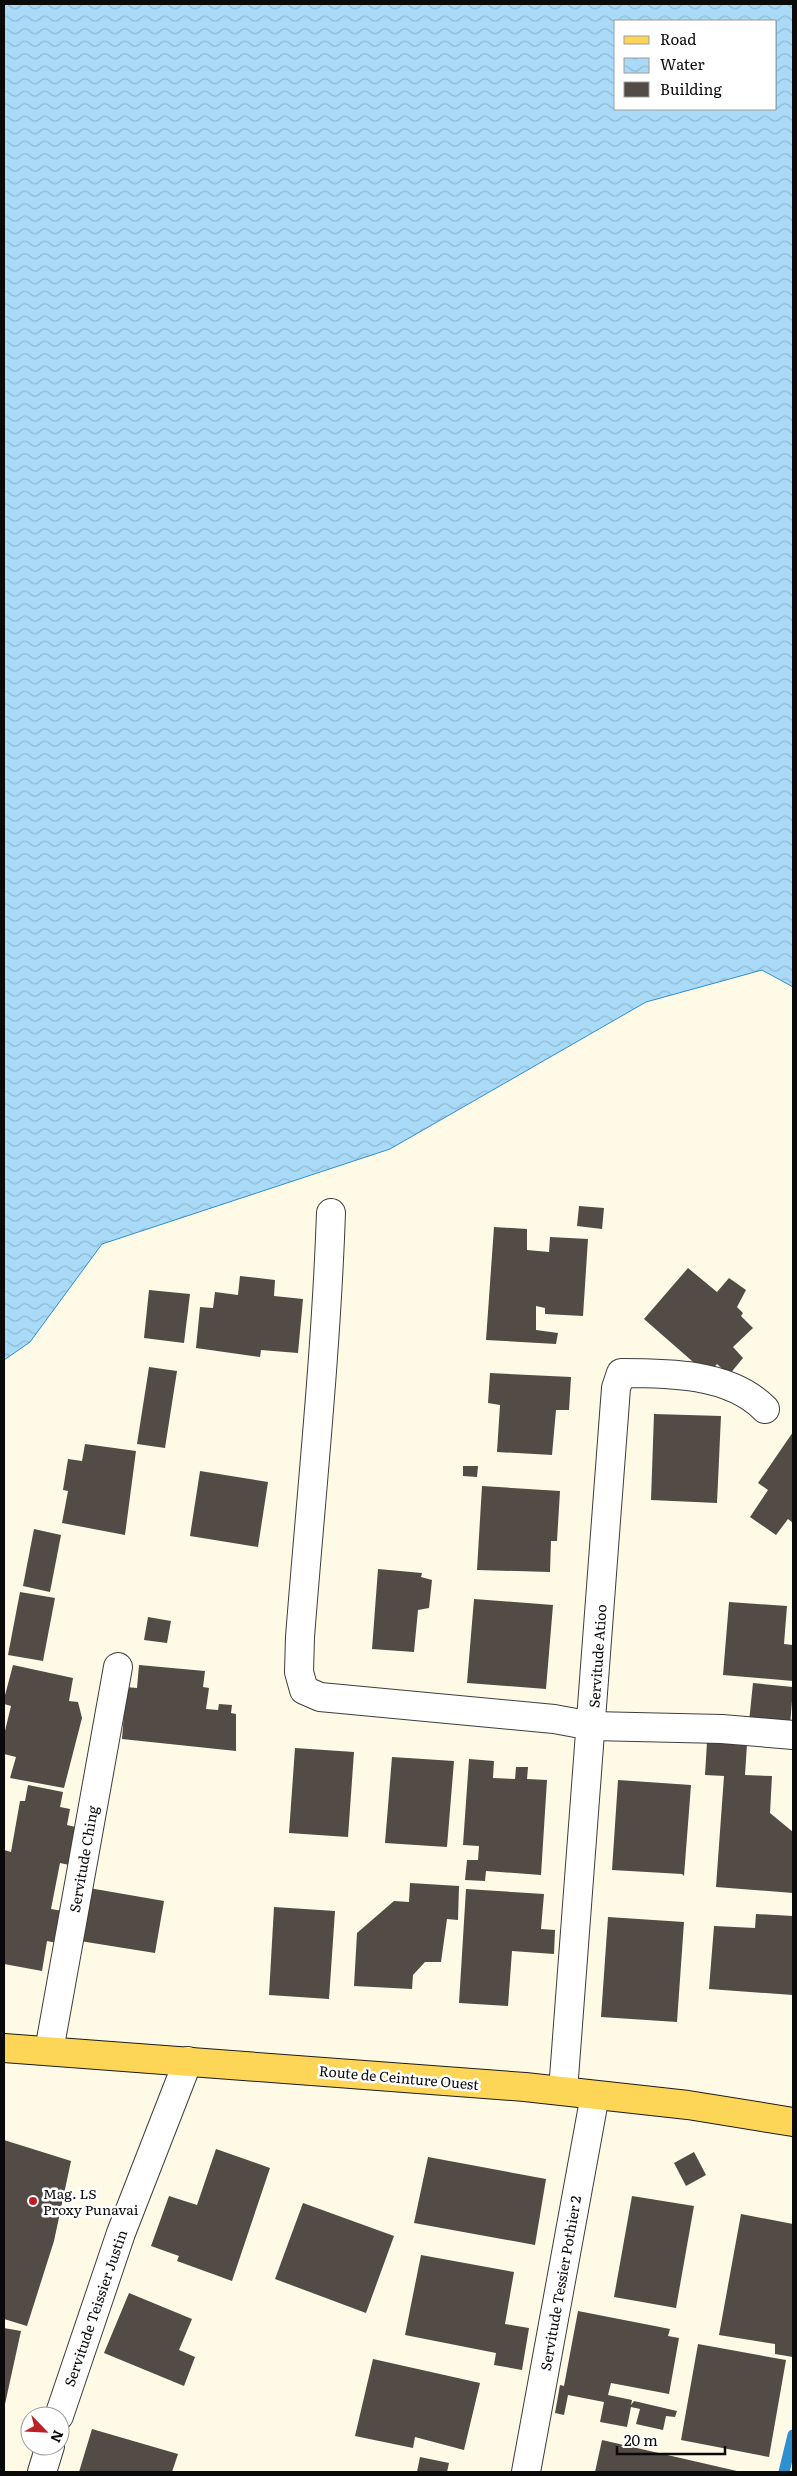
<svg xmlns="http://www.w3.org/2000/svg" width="797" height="2476" viewBox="0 0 797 2476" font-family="Literata,serif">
  <defs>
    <pattern id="water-waves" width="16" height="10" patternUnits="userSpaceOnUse" patternTransform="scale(1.25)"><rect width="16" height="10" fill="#a9daf8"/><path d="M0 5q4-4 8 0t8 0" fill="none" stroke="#90bad3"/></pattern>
  </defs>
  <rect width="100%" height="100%" fill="#fffae6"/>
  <path fill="url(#water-waves)" stroke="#2e90d1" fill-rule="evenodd" d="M4,4H793V987L762,970L646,1002L390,1149L102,1244L30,1342L4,1360ZM616,21H776V109H616Z"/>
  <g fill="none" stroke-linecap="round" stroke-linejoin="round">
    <polyline stroke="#2e90d1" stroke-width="11" points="784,2472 793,2435"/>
  </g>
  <g fill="#524b46">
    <polygon points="579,1206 604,1208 602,1229 577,1226"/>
    <polygon points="494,1227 527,1229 527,1250 549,1252 550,1237 588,1239 583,1316 545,1314 545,1308 536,1306 536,1330 558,1333 556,1344 486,1340"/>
    <polygon points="688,1268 717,1292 729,1278 746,1290 737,1307 743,1313 741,1316 753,1328 733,1347 743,1358 729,1375 717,1364 708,1375 644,1319"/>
    <polygon points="240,1276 275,1280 274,1296 303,1299 298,1353 261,1350 260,1357 196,1348 200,1307 213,1308 215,1292 238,1295"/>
    <polygon points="149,1290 190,1294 184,1343 144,1338"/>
    <polygon points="149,1367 177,1371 165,1448 137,1444"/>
    <polygon points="490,1373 571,1377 569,1410 556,1410 552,1455 497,1452 500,1405 488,1403"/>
    <polygon points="654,1414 721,1416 717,1503 651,1500"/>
    <polygon points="793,1432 793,1523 788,1519 776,1535 750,1517 768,1490 758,1483"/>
    <polygon points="85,1444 136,1451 125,1535 62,1523 68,1491 63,1490 68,1459 82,1461"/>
    <polygon points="463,1466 478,1466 477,1477 463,1476"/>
    <polygon points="200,1471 268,1482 258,1547 190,1536"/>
    <polygon points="482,1486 560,1491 557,1541 551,1541 550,1572 477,1570"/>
    <polygon points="34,1529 61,1535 50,1592 23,1586"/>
    <polygon points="378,1569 422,1573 421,1577 432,1580 429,1608 418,1610 414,1652 372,1649"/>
    <polygon points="20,1592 55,1598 43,1661 8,1655"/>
    <polygon points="474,1599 553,1605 546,1689 467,1683"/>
    <polygon points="729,1602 787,1606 784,1644 793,1645 793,1681 723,1675"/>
    <polygon points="148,1617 171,1621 167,1643 144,1640"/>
    <polygon points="13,1665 73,1678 69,1701 78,1702 82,1718 64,1788 10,1778 16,1757 4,1754 4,1735 11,1706 4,1704 4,1699"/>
    <polygon points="139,1665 205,1671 203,1687 209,1688 206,1709 218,1710 219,1704 232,1705 231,1713 236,1714 236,1751 122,1739 126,1687 137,1688"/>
    <polygon points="753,1683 793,1687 790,1726 749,1722"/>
    <polygon points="707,1742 747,1744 745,1775 772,1776 770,1813 793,1832 793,1893 716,1887 724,1776 705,1775"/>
    <polygon points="295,1748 354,1752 348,1837 289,1833"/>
    <polygon points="392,1757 454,1761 447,1847 385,1843"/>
    <polygon points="469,1759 494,1761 493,1778 515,1779 516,1767 528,1767 527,1779 547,1780 541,1875 486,1871 485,1881 465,1880 467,1860 478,1860 479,1846 463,1845"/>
    <polygon points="618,1780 691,1785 684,1876 682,1874 612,1870"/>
    <polygon points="28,1785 63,1792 60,1807 70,1809 67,1825 80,1828 74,1866 60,1863 51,1909 63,1911 57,1943 47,1941 42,1971 4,1964 4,1850 11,1852 20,1801 25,1801"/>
    <polygon points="410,1883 459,1886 458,1920 447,1919 441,1962 425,1962 413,1975 412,1989 354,1986 357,1933 394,1901 409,1902"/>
    <polygon points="89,1888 164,1901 155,1953 80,1941"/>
    <polygon points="466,1889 544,1894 541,1929 555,1930 554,1954 512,1951 508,2006 459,2003"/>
    <polygon points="274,1907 335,1911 329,1999 269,1995"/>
    <polygon points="756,1914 793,1916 793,1995 709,1989 714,1926 755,1928"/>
    <polygon points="608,1917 684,1922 677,2022 601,2017"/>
    <polygon points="4,2140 71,2161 54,2241 27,2326 4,2319"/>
    <polygon points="216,2149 270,2168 232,2281 177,2261 179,2256 151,2246 169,2196 197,2205"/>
    <polygon points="694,2152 706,2175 686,2186 674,2163"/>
    <polygon points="428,2157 546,2179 535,2245 414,2223"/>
    <polygon points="632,2196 694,2206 676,2308 614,2297"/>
    <polygon points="303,2203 394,2236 366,2313 275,2279"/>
    <polygon points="741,2214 793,2224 793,2357 775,2354 775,2344 719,2335"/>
    <polygon points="421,2255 514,2272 505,2324 529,2328 522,2370 494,2365 496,2353 405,2335"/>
    <polygon points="129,2293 192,2319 179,2350 195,2357 184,2386 104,2353"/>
    <polygon points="578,2311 670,2329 668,2336 679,2338 669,2394 611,2383 608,2395 632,2400 631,2405 634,2401 677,2411 675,2417 666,2416 663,2430 636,2424 640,2409 631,2407 627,2427 600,2422 604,2402 568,2395 564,2415 555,2413 560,2385 564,2386"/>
    <polygon points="4,2328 21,2331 5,2404 4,2404"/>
    <polygon points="698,2344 786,2360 769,2457 681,2440"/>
    <polygon points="373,2359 480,2383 464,2450 415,2437 413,2448 355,2436"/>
    <polygon points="92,2429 178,2454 172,2472 79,2472"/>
    <polygon points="602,2440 737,2471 737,2472 595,2472"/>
    <polygon points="420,2457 449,2463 447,2472 417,2472"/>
  </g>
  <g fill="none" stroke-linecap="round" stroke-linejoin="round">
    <defs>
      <g id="street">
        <path d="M331,1213C326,1355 311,1496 300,1637L299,1672L304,1690L320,1697L554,1719L592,1726L722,1729L793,1735"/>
        <polyline points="49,2051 118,1667"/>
        <path d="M563,2091L616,1388L621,1373C668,1373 730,1373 765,1409"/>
        <polyline points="59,2416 121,2233 188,2061"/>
        <polyline points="42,2472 50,2446"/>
        <polyline points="526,2472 595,2095"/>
      </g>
      <polyline id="primary" points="4,2048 525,2087 688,2105 793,2122"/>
    </defs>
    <use href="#street" stroke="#3d3d3d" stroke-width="30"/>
    <use href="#primary" stroke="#1b1b1b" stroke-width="30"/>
    <use href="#street" stroke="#fff" stroke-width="28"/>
    <use href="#primary" stroke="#fed657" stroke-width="28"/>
  </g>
  <circle fill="#bd1f26" stroke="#fff" stroke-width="2" cx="33" cy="2201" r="5"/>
  <g text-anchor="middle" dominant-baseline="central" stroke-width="5" stroke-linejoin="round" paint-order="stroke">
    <g font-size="14" fill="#0a0a0a" stroke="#fff">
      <text transform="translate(597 1656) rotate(-86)">Servitude Atioo</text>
      <text transform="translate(83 1859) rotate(-80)">Servitude Ching</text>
      <text transform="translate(399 2077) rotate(5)">Route de Ceinture Ouest</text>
      <text transform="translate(560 2283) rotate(-80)">Servitude Tessier Pothier 2</text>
      <text transform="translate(95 2308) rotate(-71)">Servitude Teissier Justin</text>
    </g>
    <g font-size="14" fill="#0a0a0a" stroke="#fff" text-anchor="start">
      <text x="43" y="2193">Mag. LS<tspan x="43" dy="16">Proxy Punavai</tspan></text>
    </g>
  </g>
  <rect width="797" height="2476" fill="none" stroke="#0a0a0a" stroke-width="10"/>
  <rect x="614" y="20" width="162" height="90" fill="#ffffff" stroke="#9d9d9d"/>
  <rect x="624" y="36" width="25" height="8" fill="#fed657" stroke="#9d9d9d"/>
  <text x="660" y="45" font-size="15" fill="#0a0a0a">Road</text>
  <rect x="624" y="58" width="25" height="15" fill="url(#water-waves)" stroke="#9d9d9d"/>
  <text x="660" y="70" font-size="15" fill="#0a0a0a">Water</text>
  <rect x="624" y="82" width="25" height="15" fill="#524b46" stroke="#9d9d9d"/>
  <text x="660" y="95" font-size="15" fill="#0a0a0a">Building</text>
  <g transform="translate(45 2431) rotate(114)"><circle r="24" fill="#ffffff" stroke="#9d9d9d"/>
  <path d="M0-4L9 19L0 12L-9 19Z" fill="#bd1f26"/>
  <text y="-8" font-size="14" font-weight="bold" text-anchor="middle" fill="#0a0a0a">N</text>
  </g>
  <path d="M617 2446v8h108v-8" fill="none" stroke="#0a0a0a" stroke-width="2.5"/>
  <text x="624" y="2446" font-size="15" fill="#0a0a0a" stroke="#ffffff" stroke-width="4" paint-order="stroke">20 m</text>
</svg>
